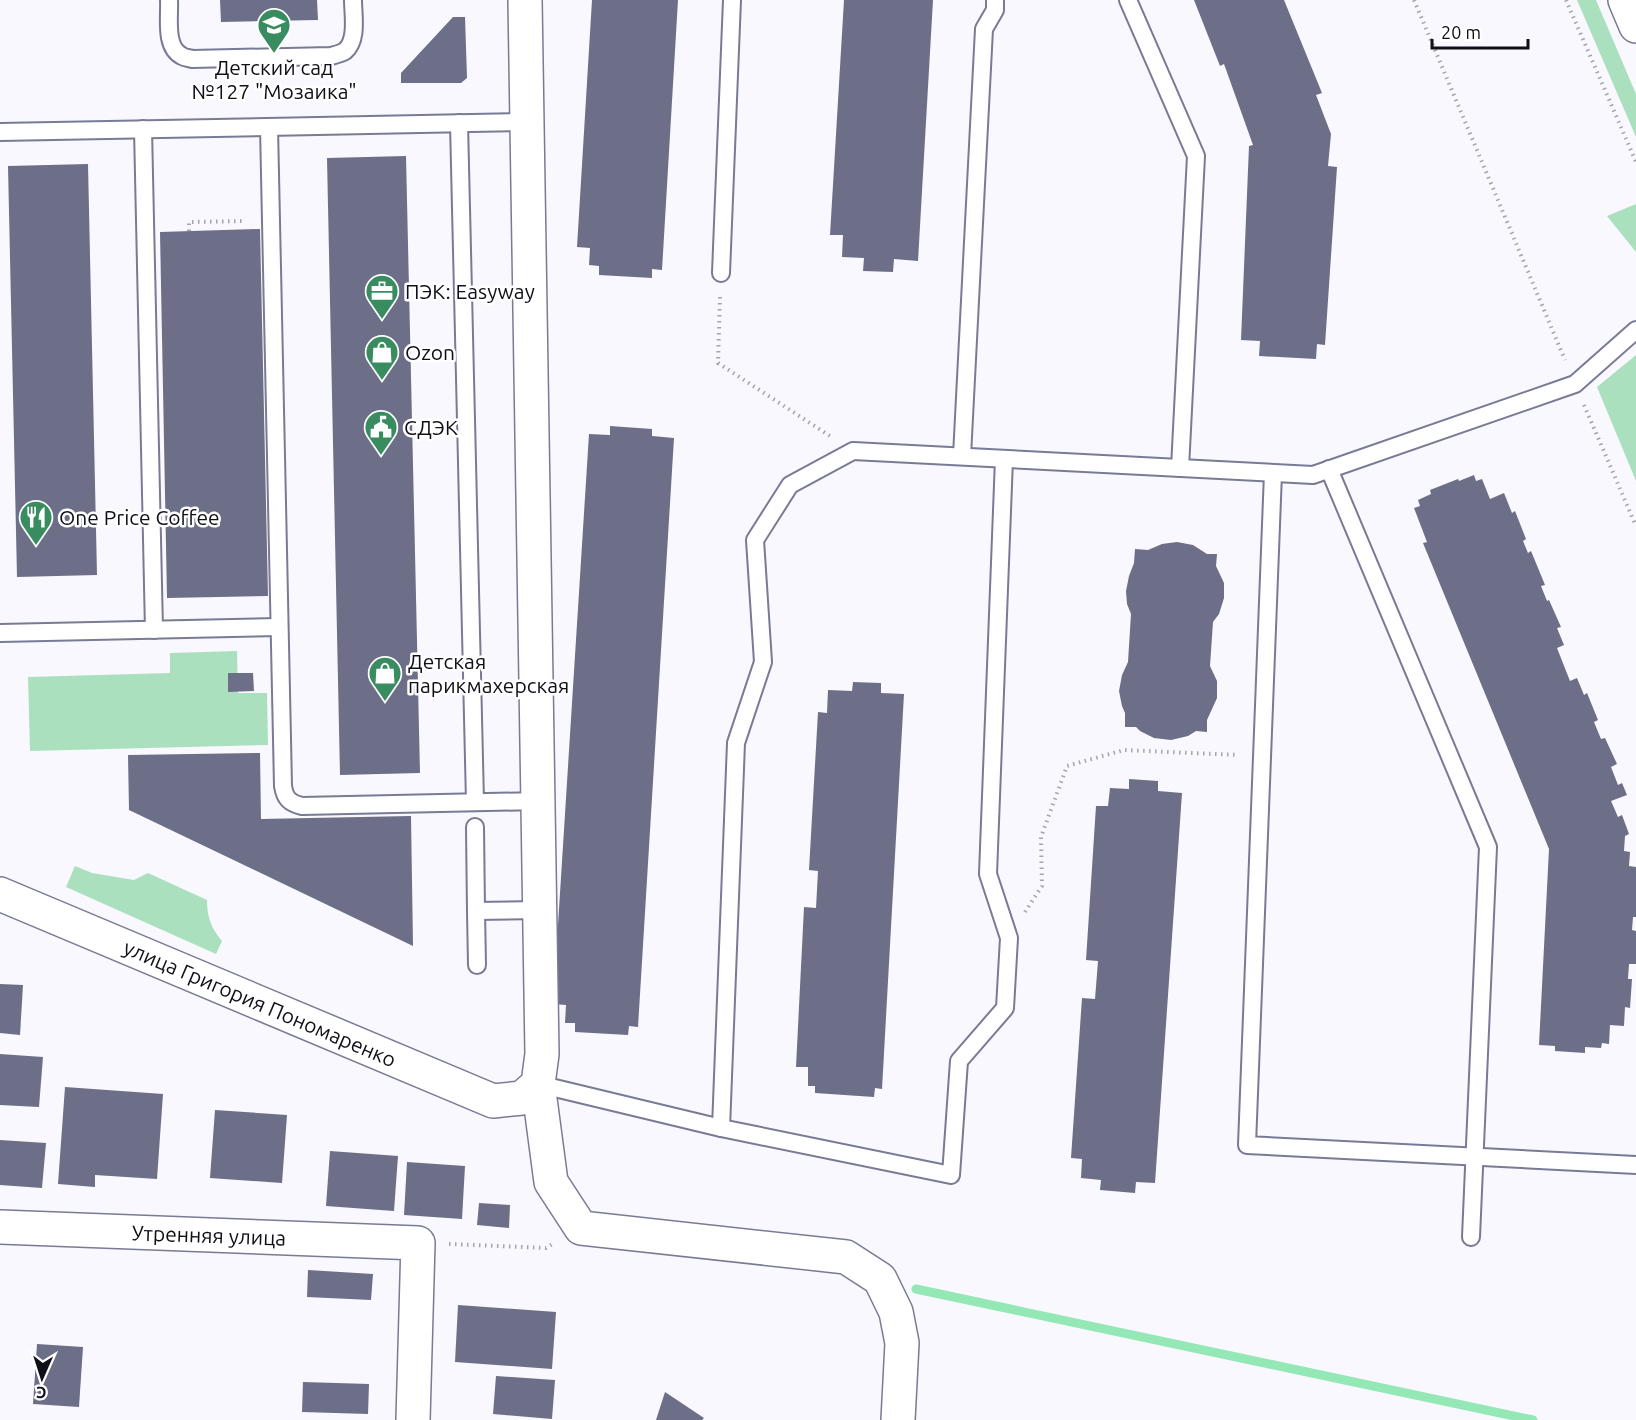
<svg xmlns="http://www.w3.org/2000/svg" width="1636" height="1420" viewBox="0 0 1636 1420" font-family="Ubuntu,sans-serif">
  <rect width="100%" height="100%" fill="#f8f8fe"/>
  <g fill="#abe0bf">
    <polygon points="1577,0 1596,0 1636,94 1636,137"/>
    <polygon points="1636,204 1636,252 1607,216"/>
    <polygon points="1636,355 1636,481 1597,387"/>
    <polygon points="237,651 238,693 267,693 268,745 30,751 28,677 170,673 170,653"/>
    <path d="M75,866L92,873L134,880L148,873L207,900C207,917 211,928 222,941L216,954L66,887Z"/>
  </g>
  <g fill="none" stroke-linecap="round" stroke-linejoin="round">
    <polyline stroke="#93e8b5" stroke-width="9" points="916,1289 1533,1420"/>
  </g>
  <g fill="#6d6e88">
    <polygon points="220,0 317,0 318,20 221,22"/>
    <polygon points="592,0 678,0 662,270 652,269 652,278 599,275 599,266 589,265 590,248 577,247"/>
    <polygon points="844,0 933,0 918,261 894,259 893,272 863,271 864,258 842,257 843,235 830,235"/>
    <polygon points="1194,0 1284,0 1322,93 1316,95 1331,134 1328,166 1337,167 1325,345 1317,344 1316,359 1259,356 1260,341 1241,340 1249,146 1253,145 1224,64 1220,66"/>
    <polygon points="453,17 465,17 467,78 461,83 401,83 401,73"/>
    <polygon points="406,156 420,773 340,775 327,158"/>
    <polygon points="88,164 97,575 17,577 8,166"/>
    <polygon points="260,229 268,596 167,598 160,232"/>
    <polygon points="610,426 652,429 652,436 674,438 638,1027 629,1026 628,1035 575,1032 575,1023 565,1023 566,1005 553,1004 589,434 610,435"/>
    <polygon points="1474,475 1476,481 1482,479 1490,499 1504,493 1512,513 1515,511 1526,539 1523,541 1528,553 1531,551 1545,585 1541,586 1547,601 1549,600 1561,627 1557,628 1564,645 1557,648 1570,681 1577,678 1584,695 1587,693 1598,720 1594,722 1601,739 1605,738 1617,764 1611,767 1618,785 1622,783 1627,795 1611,801 1618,817 1622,815 1629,834 1625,836 1624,851 1630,852 1629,866 1636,867 1636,917 1633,917 1632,930 1636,931 1636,964 1629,964 1628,979 1632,979 1630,1008 1625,1007 1624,1026 1610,1025 1609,1044 1602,1043 1601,1048 1585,1047 1585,1053 1555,1051 1555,1046 1539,1045 1549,849 1423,543 1427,542 1414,508 1420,506 1418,500 1431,494 1430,490 1458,479 1459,481"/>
    <polygon points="1177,542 1193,545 1207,554 1217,554 1216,566 1224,583 1224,598 1219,614 1213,622 1210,666 1217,681 1217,698 1207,720 1207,732 1196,731 1188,736 1171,740 1154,738 1140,731 1136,727 1125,727 1125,713 1122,706 1119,691 1122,675 1128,662 1131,614 1127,604 1126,591 1129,576 1134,563 1135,549 1148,550 1162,544"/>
    <polygon points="228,673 253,673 254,691 228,692"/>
    <polygon points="853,682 881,683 881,693 904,694 882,1089 875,1088 874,1097 815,1093 815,1086 808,1086 808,1067 796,1067 804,907 816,908 818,871 809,870 818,712 827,713 828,690 852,691"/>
    <polygon points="260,753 261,819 411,816 413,946 129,810 128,755"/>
    <polygon points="1129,779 1158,781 1158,791 1182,793 1155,1183 1136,1182 1135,1193 1100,1190 1101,1180 1081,1178 1082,1159 1071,1158 1082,998 1095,999 1098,961 1086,960 1096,806 1108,806 1110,788 1129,789"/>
    <polygon points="0,984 23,985 20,1035 0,1033"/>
    <polygon points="0,1054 43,1057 39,1107 0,1105"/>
    <polygon points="65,1087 163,1094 157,1179 95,1175 95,1187 58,1184"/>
    <polygon points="215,1110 287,1115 282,1183 210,1178"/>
    <polygon points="0,1140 46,1143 42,1188 0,1185"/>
    <polygon points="330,1151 398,1156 394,1211 326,1206"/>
    <polygon points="407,1162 465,1166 462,1219 404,1215"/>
    <polygon points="479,1203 510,1205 509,1228 477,1225"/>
    <polygon points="308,1270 373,1274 371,1300 307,1297"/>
    <polygon points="458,1305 556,1312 552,1369 455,1362"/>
    <polygon points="37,1344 83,1347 79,1407 33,1404"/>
    <polygon points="496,1376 555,1380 552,1419 493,1414"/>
    <polygon points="303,1382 369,1384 368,1414 302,1412"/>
    <polygon points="665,1392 704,1418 702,1420 656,1420"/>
  </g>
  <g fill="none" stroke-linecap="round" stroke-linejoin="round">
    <defs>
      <g id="service">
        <path d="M169,0C170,17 164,47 182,56C185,58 189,58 192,59L331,56C335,55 342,53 345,51C358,40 353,15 353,0"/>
        <polyline points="1128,0 1196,156 1180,468"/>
        <polyline points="459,123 475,802"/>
        <path d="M269,127L283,786C285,799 290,803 302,806L538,801"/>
        <polyline points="143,129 154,630"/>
        <polyline points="0,132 527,122"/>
        <polyline points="721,273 732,0"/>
        <polyline points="962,456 984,29 995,10 995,0"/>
        <polyline points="1329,469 1488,847 1471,1237"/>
        <polyline points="1273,473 1247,1145 1636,1165"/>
        <polyline points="0,633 279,627"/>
        <polyline points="475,827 476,911 540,910"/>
        <polyline points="476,911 477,965"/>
        <polyline points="538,1084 721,1128 951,1175 959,1061 1005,1008 1009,938 988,874 1004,459"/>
        <polyline points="721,1128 736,743 763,662 755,540 790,485 853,451 1313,475 1575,384 1636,330"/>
      </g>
      <g id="minor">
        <polyline points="0,894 493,1101 522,1098 538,1084 542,1054 525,0"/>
        <polyline points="538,1084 551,1182 581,1228 846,1257 880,1279 896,1312 902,1343 898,1420"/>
        <polyline points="0,1227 418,1243 413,1420"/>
      </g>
      <polyline id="secondary" points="1625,0 1636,26"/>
    </defs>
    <use href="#service" stroke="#797a95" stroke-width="20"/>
    <use href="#minor" stroke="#797a95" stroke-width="36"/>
    <use href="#secondary" stroke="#797a95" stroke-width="36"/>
    <g stroke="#a4a4ac" stroke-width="4" stroke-dasharray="1.5 4.5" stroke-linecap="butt">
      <polyline points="1414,0 1565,360"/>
      <polyline points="1566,0 1636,162"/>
      <polyline points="189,231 189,222 246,221"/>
      <polyline points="720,297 718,363 830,436"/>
      <polyline points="1584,405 1636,526"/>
      <polyline points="1025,912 1042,886 1041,837 1067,766 1124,750 1238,755"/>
      <polyline points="449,1244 546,1248 554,1243"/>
    </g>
    <use href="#service" stroke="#fff" stroke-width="16"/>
    <use href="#minor" stroke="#fff" stroke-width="33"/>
    <use href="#secondary" stroke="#fff" stroke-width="33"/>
  </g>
  <defs>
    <symbol id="school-pin" viewBox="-11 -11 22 30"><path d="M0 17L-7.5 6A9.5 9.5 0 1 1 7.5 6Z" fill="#388c5f" stroke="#fff"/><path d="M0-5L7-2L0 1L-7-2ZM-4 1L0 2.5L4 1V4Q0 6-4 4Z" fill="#fff"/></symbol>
    <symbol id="office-pin" viewBox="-11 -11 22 30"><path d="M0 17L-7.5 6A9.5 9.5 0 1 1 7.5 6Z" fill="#388c5f" stroke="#fff"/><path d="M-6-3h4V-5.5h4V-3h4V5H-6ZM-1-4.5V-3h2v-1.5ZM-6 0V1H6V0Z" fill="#fff"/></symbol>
    <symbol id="shop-pin" viewBox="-11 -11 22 30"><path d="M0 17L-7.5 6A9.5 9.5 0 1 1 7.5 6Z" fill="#388c5f" stroke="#fff"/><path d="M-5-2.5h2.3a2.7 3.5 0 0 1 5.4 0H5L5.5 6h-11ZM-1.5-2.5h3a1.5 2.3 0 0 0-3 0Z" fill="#fff"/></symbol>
    <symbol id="civic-pin" viewBox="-11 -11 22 30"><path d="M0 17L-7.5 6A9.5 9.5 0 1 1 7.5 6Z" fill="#388c5f" stroke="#fff"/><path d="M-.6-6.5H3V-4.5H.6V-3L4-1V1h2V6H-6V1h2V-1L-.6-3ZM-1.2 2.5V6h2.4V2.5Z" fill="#fff"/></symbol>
    <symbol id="restaurant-pin" viewBox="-11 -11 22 30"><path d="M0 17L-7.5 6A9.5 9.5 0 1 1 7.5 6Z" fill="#388c5f" stroke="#fff"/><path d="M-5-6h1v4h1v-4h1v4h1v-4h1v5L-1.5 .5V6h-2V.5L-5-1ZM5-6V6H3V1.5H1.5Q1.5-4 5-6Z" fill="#fff"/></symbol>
  </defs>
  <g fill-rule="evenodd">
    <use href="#school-pin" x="255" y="6" width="38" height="52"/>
    <use href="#office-pin" x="363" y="272" width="38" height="52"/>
    <use href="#shop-pin" x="363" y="333" width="38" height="52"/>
    <use href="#civic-pin" x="362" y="408" width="38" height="52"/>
    <use href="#restaurant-pin" x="17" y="498" width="38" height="52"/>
    <use href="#shop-pin" x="366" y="654" width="38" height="52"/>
  </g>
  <g text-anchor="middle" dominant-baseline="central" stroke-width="5" stroke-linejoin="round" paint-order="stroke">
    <g font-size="21" fill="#0f0f19" stroke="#fff" text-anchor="start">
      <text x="274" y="67" text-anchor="middle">Детский сад<tspan x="274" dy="24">№127 "Мозаика"</tspan></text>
      <text x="405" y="291">ПЭК: Easyway</text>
      <text x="405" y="352">Ozon</text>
      <text x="404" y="427">СДЭК</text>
      <text x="59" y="517">One Price Coffee</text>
      <text x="408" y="661">Детская<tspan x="408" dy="24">парикмахерская</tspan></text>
    </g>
    <g font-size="21" fill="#0f0f19" stroke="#fff">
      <text transform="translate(260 1003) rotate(23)">улица Григория Пономаренко</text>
      <text transform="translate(209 1235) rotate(2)">Утренняя улица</text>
    </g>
  </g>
  <g transform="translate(42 1378) rotate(183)" stroke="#ffffff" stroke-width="4.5" paint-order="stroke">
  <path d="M0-4.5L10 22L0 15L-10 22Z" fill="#0f0f19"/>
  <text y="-9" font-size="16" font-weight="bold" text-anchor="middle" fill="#0f0f19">С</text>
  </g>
  <path d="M1432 39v9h96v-9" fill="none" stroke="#0f0f19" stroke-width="3"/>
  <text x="1441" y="39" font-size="18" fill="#0f0f19" stroke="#ffffff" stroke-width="4.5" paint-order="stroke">20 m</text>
</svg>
